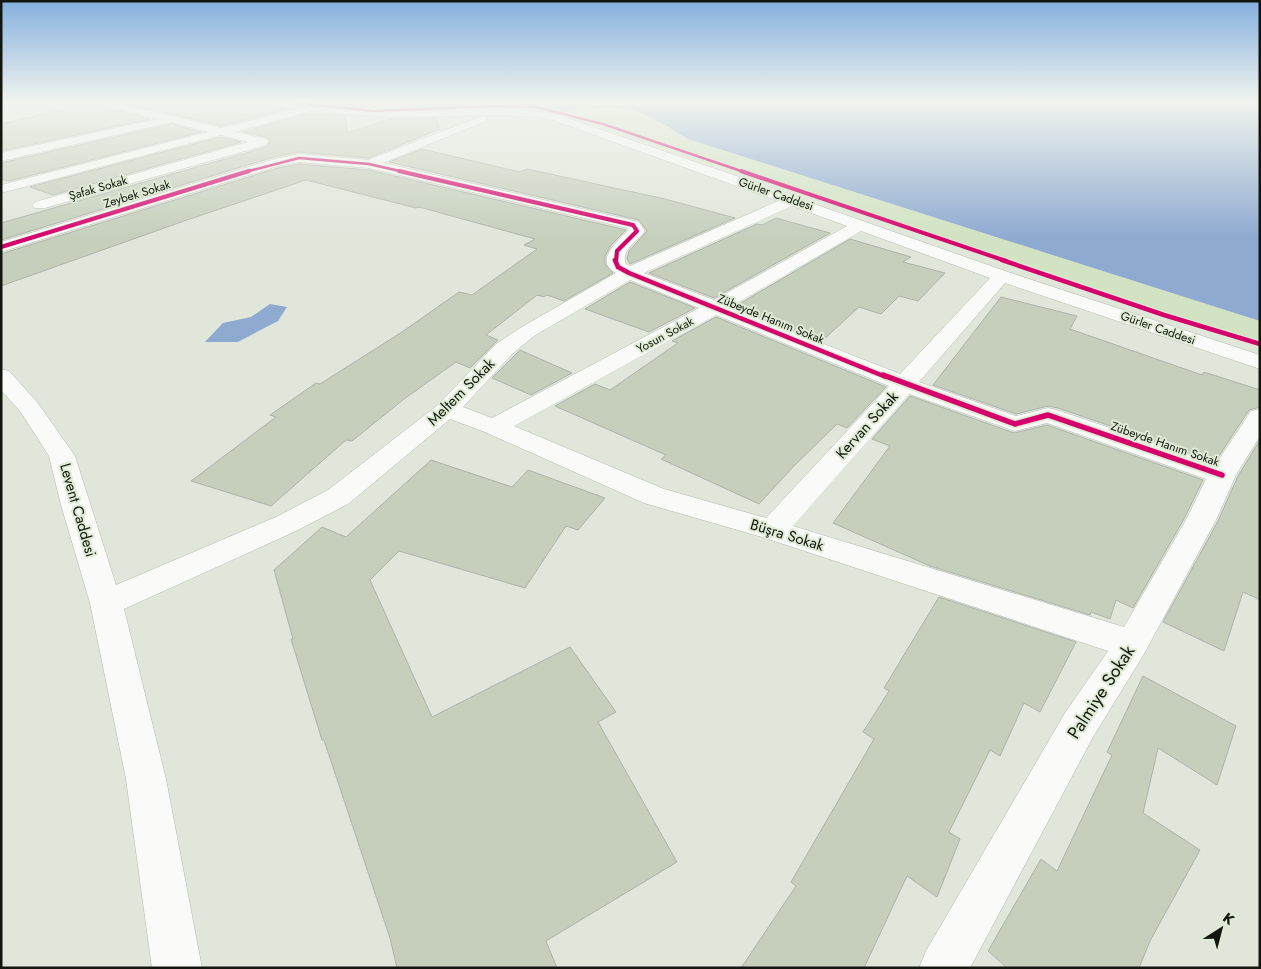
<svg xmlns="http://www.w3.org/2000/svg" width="1261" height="969" viewBox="0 0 1261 969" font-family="Jost,sans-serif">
  <rect width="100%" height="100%" fill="#e0e6da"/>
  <path fill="#d1e3c2" d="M292,103H525C554,117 593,104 625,109C648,113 668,127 688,139L1260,321V347L1151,313L571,117L546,110L513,106L372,111Z"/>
  <g fill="#8eaad1">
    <path d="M525,103H1260V321L688,139C668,127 648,113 625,109C593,104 555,118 525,103Z"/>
    <polygon points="270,304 287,307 278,321 238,342 205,342 223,323 251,317"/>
  </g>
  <g fill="#c5cfbc" stroke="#aeb3aa">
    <polygon points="92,103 101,103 104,107 150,119 1,151 1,124"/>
    <polygon points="126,103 271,103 274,107 287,109 221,126"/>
    <polygon points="310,113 345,116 347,133 390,119 436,118 440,129 368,158 299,152 274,157 1,240 1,223 267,147 270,141 266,137 243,132"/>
    <polygon points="172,124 201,132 9,181 1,179 1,163"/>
    <polygon points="221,137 241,142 53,195 30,187"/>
    <polygon points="422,149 520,172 527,169 665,199 735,218 630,264 627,259 629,251 647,231 639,220 389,162"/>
    <polygon points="299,164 369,170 626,230 612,244 605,256 605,264 613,273 564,301 547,295 544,297 537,295 486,335 498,340 470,368 456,362 404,399 352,441 346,440 271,506 191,481 276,417 270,415 316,383 320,384 402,332 459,292 472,295 537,249 524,245 535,239 419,207 416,208 306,180 187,220 1,286 1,254 278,168"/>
    <polygon points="776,218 830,233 714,298 649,273 757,224 762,225"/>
    <polygon points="850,239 911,257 903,262 945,273 918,301 899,296 881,314 859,307 822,341 734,307"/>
    <polygon points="630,282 695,308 649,332 585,309"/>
    <polygon points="1001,297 1077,316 1070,329 1202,375 1204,372 1260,390 1260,407 1249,410 1215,462 1058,408 1048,406 1016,414 933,385"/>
    <polygon points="716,317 886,387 847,428 837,424 794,466 759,504 661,459 666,455 555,406 595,384 610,390 678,343 672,341"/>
    <polygon points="520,350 572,373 531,395 492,378"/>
    <polygon points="910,396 1014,433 1047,425 1203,480 1184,519 1133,608 1116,600 1110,619 1091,612 1090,615 930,566 833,523 890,446 872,439"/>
    <polygon points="1260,440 1260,600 1243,592 1224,651 1163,622 1218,521 1238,476"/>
    <polygon points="431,460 512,487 528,470 605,498 578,530 566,526 525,588 399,551 370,580 432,717 570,647 616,712 598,722 677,862 546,941 557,968 397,968 390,938 324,740 322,740 291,639 293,639 274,570 322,527 346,537"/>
    <polygon points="939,597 1076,642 1040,712 1024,703 1000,756 990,750 949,832 960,839 937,897 907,876 864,968 741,968 796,886 791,882 874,739 863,732 889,691 884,688"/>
    <polygon points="1143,676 1236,726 1217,785 1158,748 1143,813 1200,850 1150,941 1139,968 1007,968 988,951 1041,859 1057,871 1112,755 1107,752"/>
  </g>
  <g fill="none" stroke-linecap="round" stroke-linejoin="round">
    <defs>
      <g id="minor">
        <polygon points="1,103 11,103 1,107"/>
        <path d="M103,103H119L221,128L296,109L274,105L273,103H297L386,111L505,108L555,114L798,197L800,199L1008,272L1260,355V369L1005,283L919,382L1016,416L1048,408L1057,410L1216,464L1251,411L1260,409V436L1236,475L1216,520L1144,654L1093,737L970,968H919L926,951L1065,713L1108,651L762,537L644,503L485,432L450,419L348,504L296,531L124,609L166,779L202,968H152L126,779L90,603L61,505L49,456L20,411L1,390V369L9,371L37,402L75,456L116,585L276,517L328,490L438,405L496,344L520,328L616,273C593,261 618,241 628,230L627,228L369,168L299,162L278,166L1,252V242L275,159L299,154L368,160L482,116L486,117L488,119L486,121L383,163L639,222L645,231C638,241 620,250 626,264L630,266L778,201L553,120L538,117L505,115L386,117L310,111L235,132L266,139L268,142L266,145L45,208H35L32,205L35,202L248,142L221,135L1,193V185L208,132L172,122L1,161V153L158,119L104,105ZM792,206L847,226L714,300L644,273ZM861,231L990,278L900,374L730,307ZM630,280L699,308L492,418L463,407L512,354L534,336ZM716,315L889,386L766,518L664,489L514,426ZM909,394L1015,431L1047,423L1206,479L1186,520L1124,627L793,526Z"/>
      </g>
    </defs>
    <use href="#minor" stroke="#b5bab0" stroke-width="1"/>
    <use href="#minor" fill="#fafbf9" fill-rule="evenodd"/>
    <defs>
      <g id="cycleway-far3">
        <polyline points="296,103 374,111 492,106 536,107 603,124 744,172"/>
        <polyline points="245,172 299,158 369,164 404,172"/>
      </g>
      <g id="cycleway-far2">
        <polyline points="399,171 633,225 637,231 617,251 616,261"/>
        <polyline points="741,171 1006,261"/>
        <polyline points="1,247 249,171"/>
      </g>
      <g id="cycleway-far1">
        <polyline points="615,260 618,267 629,273 886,377"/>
        <polyline points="1002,260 1164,315 1260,344"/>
      </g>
      <polyline id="cycleway" points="883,375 1015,424 1048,415 1222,475"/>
    </defs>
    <use href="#cycleway-far3" stroke="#dfebd5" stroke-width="4"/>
    <use href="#cycleway-far2" stroke="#dfebd5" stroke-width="5.5"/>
    <use href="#cycleway-far1" stroke="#dfebd5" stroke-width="7"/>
    <use href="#cycleway" stroke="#dfebd5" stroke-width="9"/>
    <use href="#cycleway-far3" stroke="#d6006c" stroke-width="2.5"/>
    <use href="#cycleway-far2" stroke="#d6006c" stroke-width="4"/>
    <use href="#cycleway-far1" stroke="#d6006c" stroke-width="4.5"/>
    <use href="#cycleway" stroke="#d6006c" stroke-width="5.5"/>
  </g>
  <linearGradient id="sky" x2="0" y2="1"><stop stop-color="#84b0df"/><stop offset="0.43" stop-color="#f1f4ee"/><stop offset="1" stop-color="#f1f4ee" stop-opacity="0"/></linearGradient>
  <rect width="1261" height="238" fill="url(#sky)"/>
  <g text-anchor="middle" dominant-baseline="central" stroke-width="4" stroke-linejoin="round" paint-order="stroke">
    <g font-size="12" fill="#12160f" stroke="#dfebd5">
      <text transform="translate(98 188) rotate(-16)">Şafak Sokak</text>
      <text transform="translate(137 194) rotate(-17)">Zeybek Sokak</text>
      <text transform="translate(776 194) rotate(19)">Gürler Caddesi</text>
      <text transform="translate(771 319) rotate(22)">Zübeyde Hanım Sokak</text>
      <text transform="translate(1158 328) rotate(19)">Gürler Caddesi</text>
      <text transform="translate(665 335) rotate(-28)">Yosun Sokak</text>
      <text transform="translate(1165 444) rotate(19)">Zübeyde Hanım Sokak</text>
    </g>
    <g font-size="15" fill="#12160f" stroke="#dfebd5">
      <text transform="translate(461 392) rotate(-45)">Meltem Sokak</text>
      <text transform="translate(867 425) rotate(-48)">Kervan Sokak</text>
      <text transform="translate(78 510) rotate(74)">Levent Caddesi</text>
      <text transform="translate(787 535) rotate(17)">Büşra Sokak</text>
    </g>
    <g font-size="18" fill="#12160f" stroke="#dfebd5">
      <text transform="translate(1101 692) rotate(-57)">Palmiye Sokak</text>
    </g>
  </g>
  <rect width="1261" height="969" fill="none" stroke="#12160f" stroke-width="5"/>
  <g transform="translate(1221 929) rotate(36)" stroke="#dfebd5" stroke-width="4" paint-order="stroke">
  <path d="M0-4L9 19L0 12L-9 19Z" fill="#12160f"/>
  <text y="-8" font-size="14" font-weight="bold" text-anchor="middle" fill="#12160f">K</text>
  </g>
</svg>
